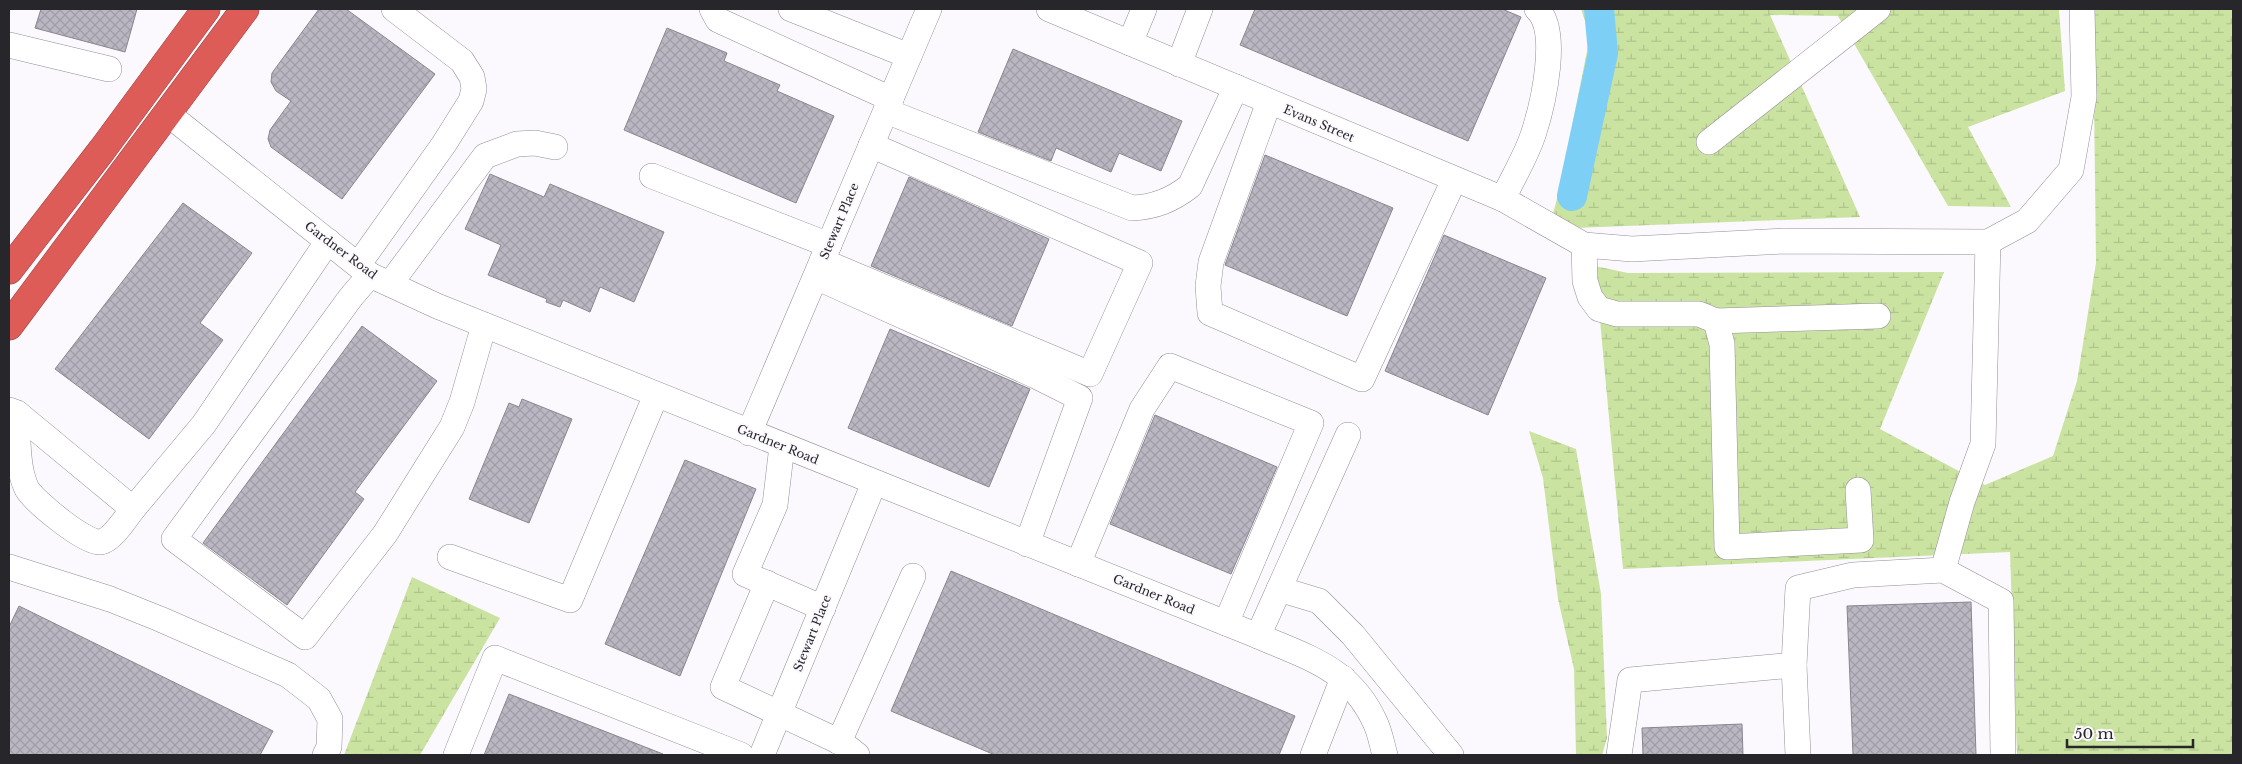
<svg xmlns="http://www.w3.org/2000/svg" width="2242" height="764" viewBox="0 0 2242 764" font-family="'Libre Baskerville',serif">
  <defs>
    <pattern id="wetland-marsh" width="20" height="14" patternUnits="userSpaceOnUse" patternTransform="scale(1.25)"><rect width="20" height="14" fill="#cae3a1"/><path d="M1 5h8M5 5V1M11 12h8M15 12V8" fill="none" stroke="#aec38b"/></pattern>
    <pattern id="building-cross-hatch" width="8" height="8" patternUnits="userSpaceOnUse" patternTransform="scale(1.25)"><rect width="8" height="8" fill="#bbb7c2"/><path d="M0 0l8 8M0 8l8-8" fill="none" stroke="#a19da7"/></pattern>
  </defs>
  <rect width="100%" height="100%" fill="#fbf9fd"/>
  <g fill="url(#wetland-marsh)">
    <polygon points="1581,9 2059,9 2065,91 1968,127 2011,207 1948,206 1838,16 1770,15 1860,217 1549,229 1559,191 1590,36"/>
    <polygon points="2093,9 2233,9 2233,755 2017,755 2010,552 1623,569 1595,266 1628,273 1944,272 1880,429 1985,485 2053,456 2077,381 2096,263"/>
    <polygon points="1529,431 1576,449 1601,594 1607,738 1602,755 1576,755 1574,669 1558,599 1543,478"/>
    <polygon points="412,577 500,618 420,755 344,755"/>
  </g>
  <g fill="none" stroke-linecap="round" stroke-linejoin="round">
    <polyline stroke="#7dcff6" stroke-width="30" points="1572,196 1603,53 1599,9"/>
  </g>
  <g fill="url(#building-cross-hatch)" stroke="#8a8690">
    <polygon points="41,9 137,9 125,52 35,28"/>
    <polygon points="319,9 346,9 435,74 342,199 271,147 268,139 270,130 291,101 276,91 271,82 272,73"/>
    <polygon points="1255,9 1502,9 1521,17 1468,141 1240,45"/>
    <polygon points="667,28 727,53 724,61 780,85 777,91 834,116 796,203 624,130"/>
    <polygon points="1013,49 1182,121 1161,171 1119,153 1111,172 1056,148 1051,161 978,132"/>
    <polygon points="1265,155 1393,208 1347,316 1225,265"/>
    <polygon points="490,174 544,197 550,184 664,232 634,302 600,287 590,312 563,300 560,307 546,302 547,299 488,275 501,245 465,229"/>
    <polygon points="909,177 1049,239 1012,326 871,266"/>
    <polygon points="183,203 252,253 200,323 223,340 149,439 55,369"/>
    <polygon points="1444,235 1546,278 1488,415 1385,371"/>
    <polygon points="362,326 437,381 355,492 364,499 287,605 203,543"/>
    <polygon points="890,329 1030,389 989,487 848,428"/>
    <polygon points="522,399 572,419 529,523 469,499 509,403 519,407"/>
    <polygon points="1155,415 1277,467 1231,574 1110,524"/>
    <polygon points="685,460 756,489 680,676 605,644"/>
    <polygon points="951,571 1295,716 1279,755 995,755 891,711"/>
    <polygon points="1971,602 1976,755 1853,755 1847,606"/>
    <polygon points="19,606 273,731 260,755 9,755 9,627"/>
    <polygon points="509,694 663,754 663,755 484,755"/>
    <polygon points="1742,724 1743,755 1643,755 1642,728"/>
  </g>
  <g fill="none" stroke-linecap="round" stroke-linejoin="round">
    <defs>
      <g id="minor">
        <polyline points="712,9 718,20 891,99"/>
        <polyline points="791,9 909,56"/>
        <polyline points="1049,9 1503,199 1584,245 1632,249 1784,241 1988,242 2027,221 2071,170 2084,97 2082,9"/>
        <polyline points="1130,43 1144,9"/>
        <polyline points="9,45 109,69"/>
        <polyline points="1179,64 1200,9"/>
        <polyline points="1269,102 1211,262 1208,286 1210,313 1362,379 1454,180"/>
        <path d="M886,111L1132,208C1155,207 1172,200 1190,186L1236,87"/>
        <path d="M165,115L178,122L370,275L437,306L1258,636C1309,658 1350,668 1375,722C1380,732 1382,745 1385,755"/>
        <polyline points="1709,142 1878,9"/>
        <polyline points="652,176 829,245"/>
        <path d="M1503,199C1513,177 1527,155 1534,132C1543,104 1560,31 1537,9"/>
        <polyline points="1584,245 1585,281 1590,297 1599,309 1617,314 1699,314 1716,321 1722,344 1727,547 1861,540 1858,490"/>
        <polyline points="822,261 1090,374 1140,263 871,145"/>
        <polyline points="358,265 444,144 471,101 474,89 472,77 462,61 394,9"/>
        <polyline points="370,275 351,297 174,539 305,637 385,534 452,427 462,402 484,325"/>
        <polyline points="816,277 1036,376 1080,398 1027,544"/>
        <polyline points="390,284 485,156 517,144 535,143 555,147"/>
        <polyline points="1716,321 1878,316"/>
        <polyline points="9,410 17,413 133,509 204,424 328,241"/>
        <path d="M17,413C18,433 17,456 22,475C23,479 25,485 27,489C35,502 87,545 101,542C113,539 125,519 133,509"/>
        <polyline points="749,433 929,9"/>
        <polyline points="782,446 775,505 745,574 823,608"/>
        <polyline points="450,557 570,600 656,395"/>
        <polyline points="1078,564 1142,409 1170,366 1311,423 1226,623"/>
        <polyline points="9,567 110,599 160,619 288,675 319,699 330,719 329,747 325,755"/>
        <polyline points="1943,570 1962,502 1983,444 1988,242"/>
        <polyline points="767,583 723,687 842,743 857,755"/>
        <polyline points="1279,589 1319,601 1353,635 1451,755"/>
        <polyline points="1258,636 1348,435"/>
        <polyline points="1794,665 1798,588 1853,575 1943,570 2001,601 2003,755"/>
        <polyline points="839,742 913,576"/>
        <polyline points="456,755 495,658 741,755"/>
        <polyline points="762,755 874,483"/>
        <polyline points="1313,755 1343,678"/>
        <polyline points="1619,755 1630,680 1794,665 1798,755"/>
      </g>
      <g id="highway">
        <polyline points="9,270 102,150 206,9"/>
        <polyline points="9,326 245,9"/>
      </g>
    </defs>
    <use href="#minor" stroke="#938e98" stroke-width="26"/>
    <use href="#highway" stroke="#9d4947" stroke-width="29"/>
    <use href="#minor" stroke="#fff" stroke-width="25"/>
    <use href="#highway" stroke="#dd5c57" stroke-width="28"/>
  </g>
  <g text-anchor="middle" dominant-baseline="central" stroke-width="4" stroke-linejoin="round" paint-order="stroke">
    <g font-size="12" fill="#27262a" stroke="#fbf9fd">
      <text transform="translate(1319 123) rotate(23)">Evans Street</text>
      <text transform="translate(839 221) rotate(-67)">Stewart Place</text>
      <text transform="translate(341 250) rotate(37)">Gardner Road</text>
      <text transform="translate(778 444) rotate(22)">Gardner Road</text>
      <text transform="translate(1154 594) rotate(22)">Gardner Road</text>
      <text transform="translate(812 633) rotate(-68)">Stewart Place</text>
    </g>
  </g>
  <rect width="2242" height="764" fill="none" stroke="#27262a" stroke-width="20"/>
  <path d="M2067 739v8h126v-8" fill="none" stroke="#27262a" stroke-width="2.5"/>
  <text x="2074" y="739" font-size="15" fill="#27262a" stroke="#fbf9fd" stroke-width="4" paint-order="stroke">50 m</text>
</svg>
